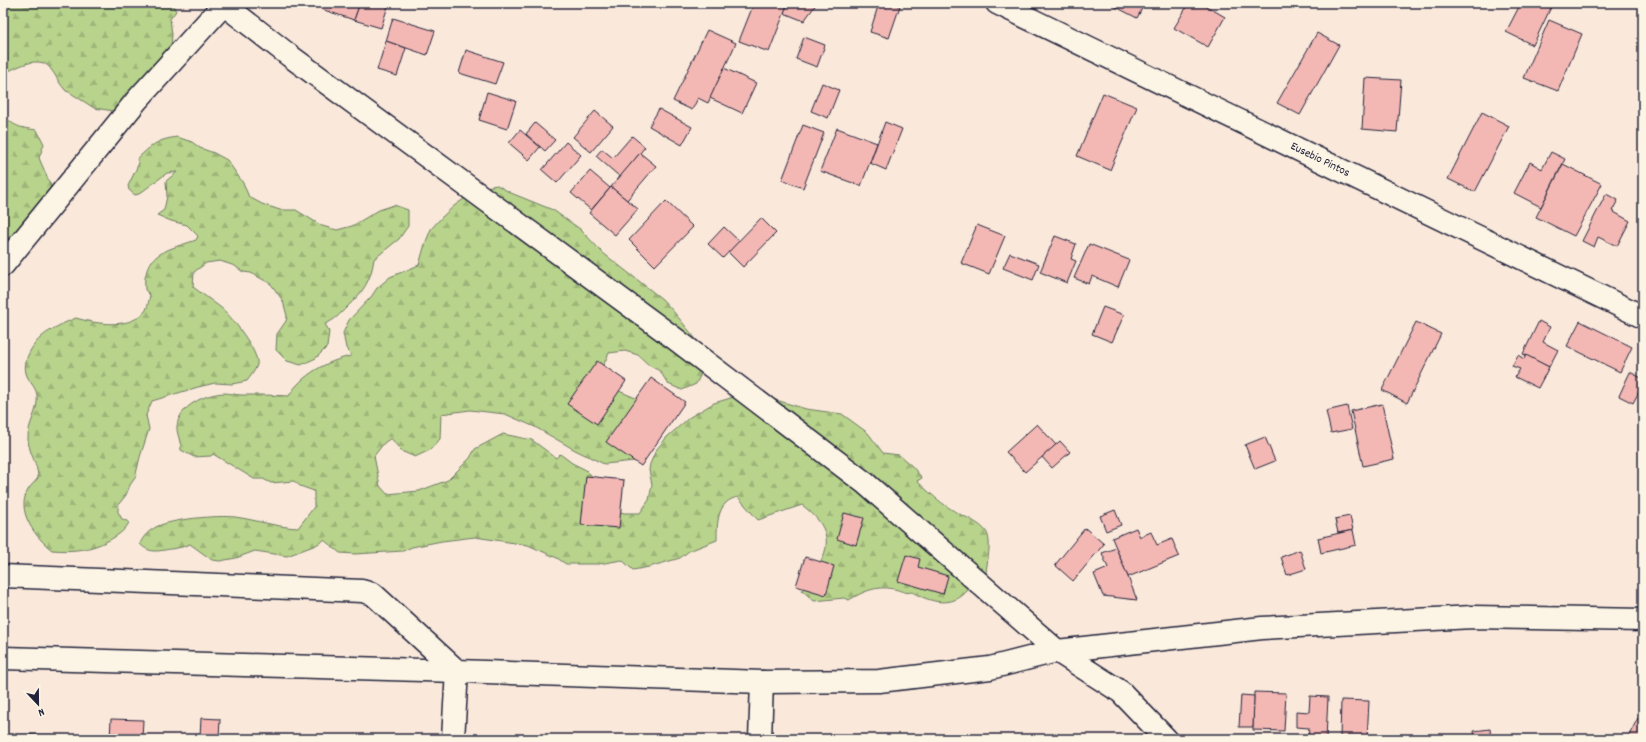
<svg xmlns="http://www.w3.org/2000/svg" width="1646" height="742" viewBox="0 0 1646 742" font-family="Dekko,sans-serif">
  <defs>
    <pattern id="forest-firs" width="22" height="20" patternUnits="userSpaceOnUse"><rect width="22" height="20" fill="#b8d38b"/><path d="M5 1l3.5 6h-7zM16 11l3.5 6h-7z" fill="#9eb579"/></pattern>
  </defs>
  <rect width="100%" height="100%" fill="#fae9db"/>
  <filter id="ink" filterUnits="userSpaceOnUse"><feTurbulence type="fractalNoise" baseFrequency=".025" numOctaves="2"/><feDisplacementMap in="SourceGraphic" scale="8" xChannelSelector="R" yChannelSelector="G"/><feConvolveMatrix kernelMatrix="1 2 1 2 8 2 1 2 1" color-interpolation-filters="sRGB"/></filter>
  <g filter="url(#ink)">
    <g fill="url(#forest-firs)" stroke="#6d7a63">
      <path d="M3,3H172L176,11L170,19L172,34L171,48L114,111L94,108L69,92L66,91C59,84 56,75 50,68C39,54 15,68 3,74Z"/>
      <path d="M3,112C11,127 22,128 37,130L44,144L39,158L51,186L35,219L8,238L3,239Z"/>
      <path d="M177,137L192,142L200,148L214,153L227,160L243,183L249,197L262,204L280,210H296L322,226L337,230L352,226L379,210L394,205L408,210V226L399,239L374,259C371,281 363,292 347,307C340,314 335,320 325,324L329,331L327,347L316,358L301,365L287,361L276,350L277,334L286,321L287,316L283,301L271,284L251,273L243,272L235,266L220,261L206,263L194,272L193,287C202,294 211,300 220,307C230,314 260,353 257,365C255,371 250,377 247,381L232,384L215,383L198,387L152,401L146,415L149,429L140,457L135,478L130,485L126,495L118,505V512L122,519L129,522C124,536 97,547 84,549C73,551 62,551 52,550C36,538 15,511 28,490C30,486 35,482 38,478C38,464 29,453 28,440C27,423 39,412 37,395C36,387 28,381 26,373C22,358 36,339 48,332C57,326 66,322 76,318C96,324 132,330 146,310C148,306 149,299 150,295L145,290C145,285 144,279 146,274C150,251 177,247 196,240L198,236L187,225L171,221L157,215L164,210L167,196L166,181L177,172L167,173L139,194L135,195L129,190L128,186L139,163L137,159C152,145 156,140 177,137Z"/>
      <path d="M497,185L511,193L553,210L567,220L580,229L603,253L662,299L673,311L695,338L701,354L703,370L696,384L682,390L668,384L660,371L650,366L638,355L625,351L609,353L602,368L619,391L638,399L635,461L604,464L575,450L535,427L505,414L470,410L441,414L440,439L430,450L415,457L401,451L391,438L384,443L374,456L380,486L387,494L419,491L448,480L470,458L475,449L503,434L532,440L556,458L560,454L572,463L586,470L597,481L609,508L624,513H640L649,500L652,485L649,470L650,464L656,450L667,437L690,417L714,403L744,394L776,400L806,409L842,414L868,433L883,453L899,455L912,466L922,478L917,481C935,498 947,509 970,519C975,522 984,527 987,533C992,543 987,561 986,573C978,578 974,583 968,590C952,609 930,602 912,592C905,594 900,590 894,589C877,585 862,592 849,600L844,598L814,601L802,590C804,586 805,580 807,576C811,569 820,564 823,557C833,534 819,518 802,505L758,520L738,497C717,501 717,523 717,540L689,551L680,558L649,567L633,570L622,560L599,564H566L557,558L528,545L475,537L442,541L412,547L403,551L355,554L340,553L324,540L316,545L287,556L255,551L236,558L220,561L212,560L190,544C184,547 178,548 171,549C158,551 150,554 140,544C143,536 149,531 156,527C171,519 218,515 235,517C257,520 276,527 298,528L314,507V491L300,486L294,481L271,483L263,479H254L213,454L211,456L194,457L181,450C181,441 176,432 177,426C179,406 205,394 224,393C230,393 236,395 242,395C258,395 273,395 289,396C301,375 327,361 351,356L346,348L343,333L349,320L371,297L377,288L390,277L419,265L425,244L431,229L442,217L454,206L479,188Z"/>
    </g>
    <g fill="#f4b8b4" stroke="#22223b">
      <polygon points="323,3 360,3 354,20 321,9"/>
      <polygon points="360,3 389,3 381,28 354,20"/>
      <polygon points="754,3 788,3 769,52 739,41"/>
      <polygon points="788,3 817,3 804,21 784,13"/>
      <polygon points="879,3 890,3 900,6 889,38 870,32"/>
      <polygon points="1115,3 1145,3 1137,18 1114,6"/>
      <polygon points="1189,3 1201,3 1225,17 1208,47 1174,28"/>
      <polygon points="1521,3 1553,3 1533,45 1506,32"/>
      <polygon points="393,18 435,31 427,55 386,41"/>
      <polygon points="1549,20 1582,34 1558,91 1524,78"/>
      <polygon points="707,30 736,43 708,103 698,98 692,110 673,101"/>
      <polygon points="1317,33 1339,45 1300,115 1277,103"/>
      <polygon points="804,37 825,45 817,67 796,59"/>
      <polygon points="386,41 406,48 397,76 377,70"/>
      <polygon points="466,50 503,62 495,84 459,73"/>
      <polygon points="724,68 756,83 742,113 710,98"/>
      <polygon points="1365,78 1401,80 1397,132 1362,129"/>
      <polygon points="822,83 839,90 828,118 811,111"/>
      <polygon points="487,92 516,101 507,129 479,120"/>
      <polygon points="1103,93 1137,107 1110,170 1077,156"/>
      <polygon points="659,109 692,127 682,145 649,126"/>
      <polygon points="595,111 613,126 591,152 573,137"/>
      <polygon points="1482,112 1509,126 1475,192 1448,179"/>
      <polygon points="885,122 902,129 886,170 870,163"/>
      <polygon points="535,123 555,140 545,151 526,134"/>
      <polygon points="803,125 824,133 803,188 782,180"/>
      <polygon points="837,128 877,143 861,186 820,171"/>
      <polygon points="520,130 540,147 529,160 509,143"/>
      <polygon points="632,136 645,147 620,177 596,156 602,149 613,158"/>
      <polygon points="566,142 581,155 557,183 542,170"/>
      <polygon points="1551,152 1565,159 1541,207 1514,193 1530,162 1542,169"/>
      <polygon points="640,153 656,166 627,200 611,187"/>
      <polygon points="1563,164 1602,184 1574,236 1536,217"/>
      <polygon points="590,171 610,188 591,210 571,193"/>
      <polygon points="611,187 638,209 615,235 589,213"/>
      <polygon points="1606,194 1618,200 1612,211 1630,221 1617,246 1598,237 1594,247 1582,241"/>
      <polygon points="666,201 693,227 655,266 629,240"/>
      <polygon points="761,218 776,233 743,267 728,252"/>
      <polygon points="977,225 1005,236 989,274 961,263"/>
      <polygon points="724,227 739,241 723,258 708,244"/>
      <polygon points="1055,236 1076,244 1071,259 1076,261 1067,283 1040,272"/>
      <polygon points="1089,244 1129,260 1118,287 1092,276 1089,284 1074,278"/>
      <polygon points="1010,253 1039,264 1033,280 1003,268"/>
      <polygon points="1103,307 1124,315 1112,342 1092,334"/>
      <polygon points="1539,321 1550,327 1543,342 1558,350 1549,367 1523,354"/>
      <polygon points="1580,321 1632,347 1620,372 1567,346"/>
      <polygon points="1416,322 1441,334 1407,403 1382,390"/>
      <polygon points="1518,355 1524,359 1526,355 1549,367 1538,388 1515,377 1520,369 1512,366"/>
      <polygon points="597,361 626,381 597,424 567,404"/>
      <polygon points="1630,372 1643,379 1643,384 1633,403 1619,396"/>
      <polygon points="651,378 685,402 641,466 606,442"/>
      <polygon points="1382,404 1394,459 1363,466 1351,411"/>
      <polygon points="1347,406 1352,429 1331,433 1326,411"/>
      <polygon points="1037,424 1056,445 1025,472 1006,452"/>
      <polygon points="1265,437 1275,461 1255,469 1245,445"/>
      <polygon points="1060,441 1070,452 1052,468 1042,457"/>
      <polygon points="586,476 624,480 619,528 581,525"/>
      <polygon points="1115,510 1121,525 1106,531 1100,516"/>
      <polygon points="844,513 864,518 856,545 837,539"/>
      <polygon points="1350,516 1353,530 1338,533 1335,519"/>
      <polygon points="1085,528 1104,544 1073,581 1055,565"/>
      <polygon points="1136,528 1140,537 1151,532 1157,545 1172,539 1179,556 1128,577 1112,538"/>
      <polygon points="1353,530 1356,545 1321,553 1318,538"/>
      <polygon points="1116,548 1128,577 1137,600 1103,596 1094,574 1108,568 1102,553"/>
      <polygon points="1300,550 1306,569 1287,575 1281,557"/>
      <polygon points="906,555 920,559 918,567 948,576 943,594 898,581"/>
      <polygon points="805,557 834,566 826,595 796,586"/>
      <polygon points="1254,692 1286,693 1284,731 1253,730"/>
      <polygon points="1241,695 1254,696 1253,727 1239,727"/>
      <polygon points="1310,696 1328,697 1326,739 1308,739 1309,728 1296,727 1296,711 1309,712"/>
      <polygon points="1341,700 1369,701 1367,739 1340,739"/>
      <polygon points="201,718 220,719 219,738 200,737"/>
      <polygon points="1638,718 1643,720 1643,739 1627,739"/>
      <polygon points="111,719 143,720 142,739 110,739"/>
      <polygon points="1490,729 1491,739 1475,739 1474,731"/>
      <rect x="18" y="735" width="15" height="4"/>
      <rect x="33" y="735" width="17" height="4"/>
    </g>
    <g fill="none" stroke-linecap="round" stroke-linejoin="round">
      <defs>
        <g id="minor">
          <polyline points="222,3 290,56 674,338 865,483 1057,651 1121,692 1166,739"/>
          <polyline points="997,3 1643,317"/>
          <polyline points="3,265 137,100 224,4"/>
          <polyline points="3,576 362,591 373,594 457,671 453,739"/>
          <polyline points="3,658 457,671 762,682 879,681 990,668 1057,651 1262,628 1473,617 1643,620"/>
          <polyline points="760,739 762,682"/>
        </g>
      </defs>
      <use href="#minor" stroke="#22223b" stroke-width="25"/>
      <use href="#minor" stroke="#fcf5e5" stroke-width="22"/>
    </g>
  </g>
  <g text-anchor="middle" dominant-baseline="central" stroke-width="3" stroke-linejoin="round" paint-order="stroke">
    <g font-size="12" fill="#22223b" stroke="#fcf5e5">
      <text transform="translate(1320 160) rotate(26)">Eusebio Pintos</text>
    </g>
  </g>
  <rect width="1646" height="742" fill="none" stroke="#fcf5e5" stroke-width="16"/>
  <rect x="8" y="8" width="1630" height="726" fill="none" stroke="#22223b" stroke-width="1.5" filter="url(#ink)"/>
  <g transform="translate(38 704) rotate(158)" stroke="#fcf5e5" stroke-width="3" paint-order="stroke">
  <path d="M0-3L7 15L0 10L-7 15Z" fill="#22223b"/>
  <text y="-6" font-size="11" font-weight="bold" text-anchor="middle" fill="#22223b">N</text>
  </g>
</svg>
